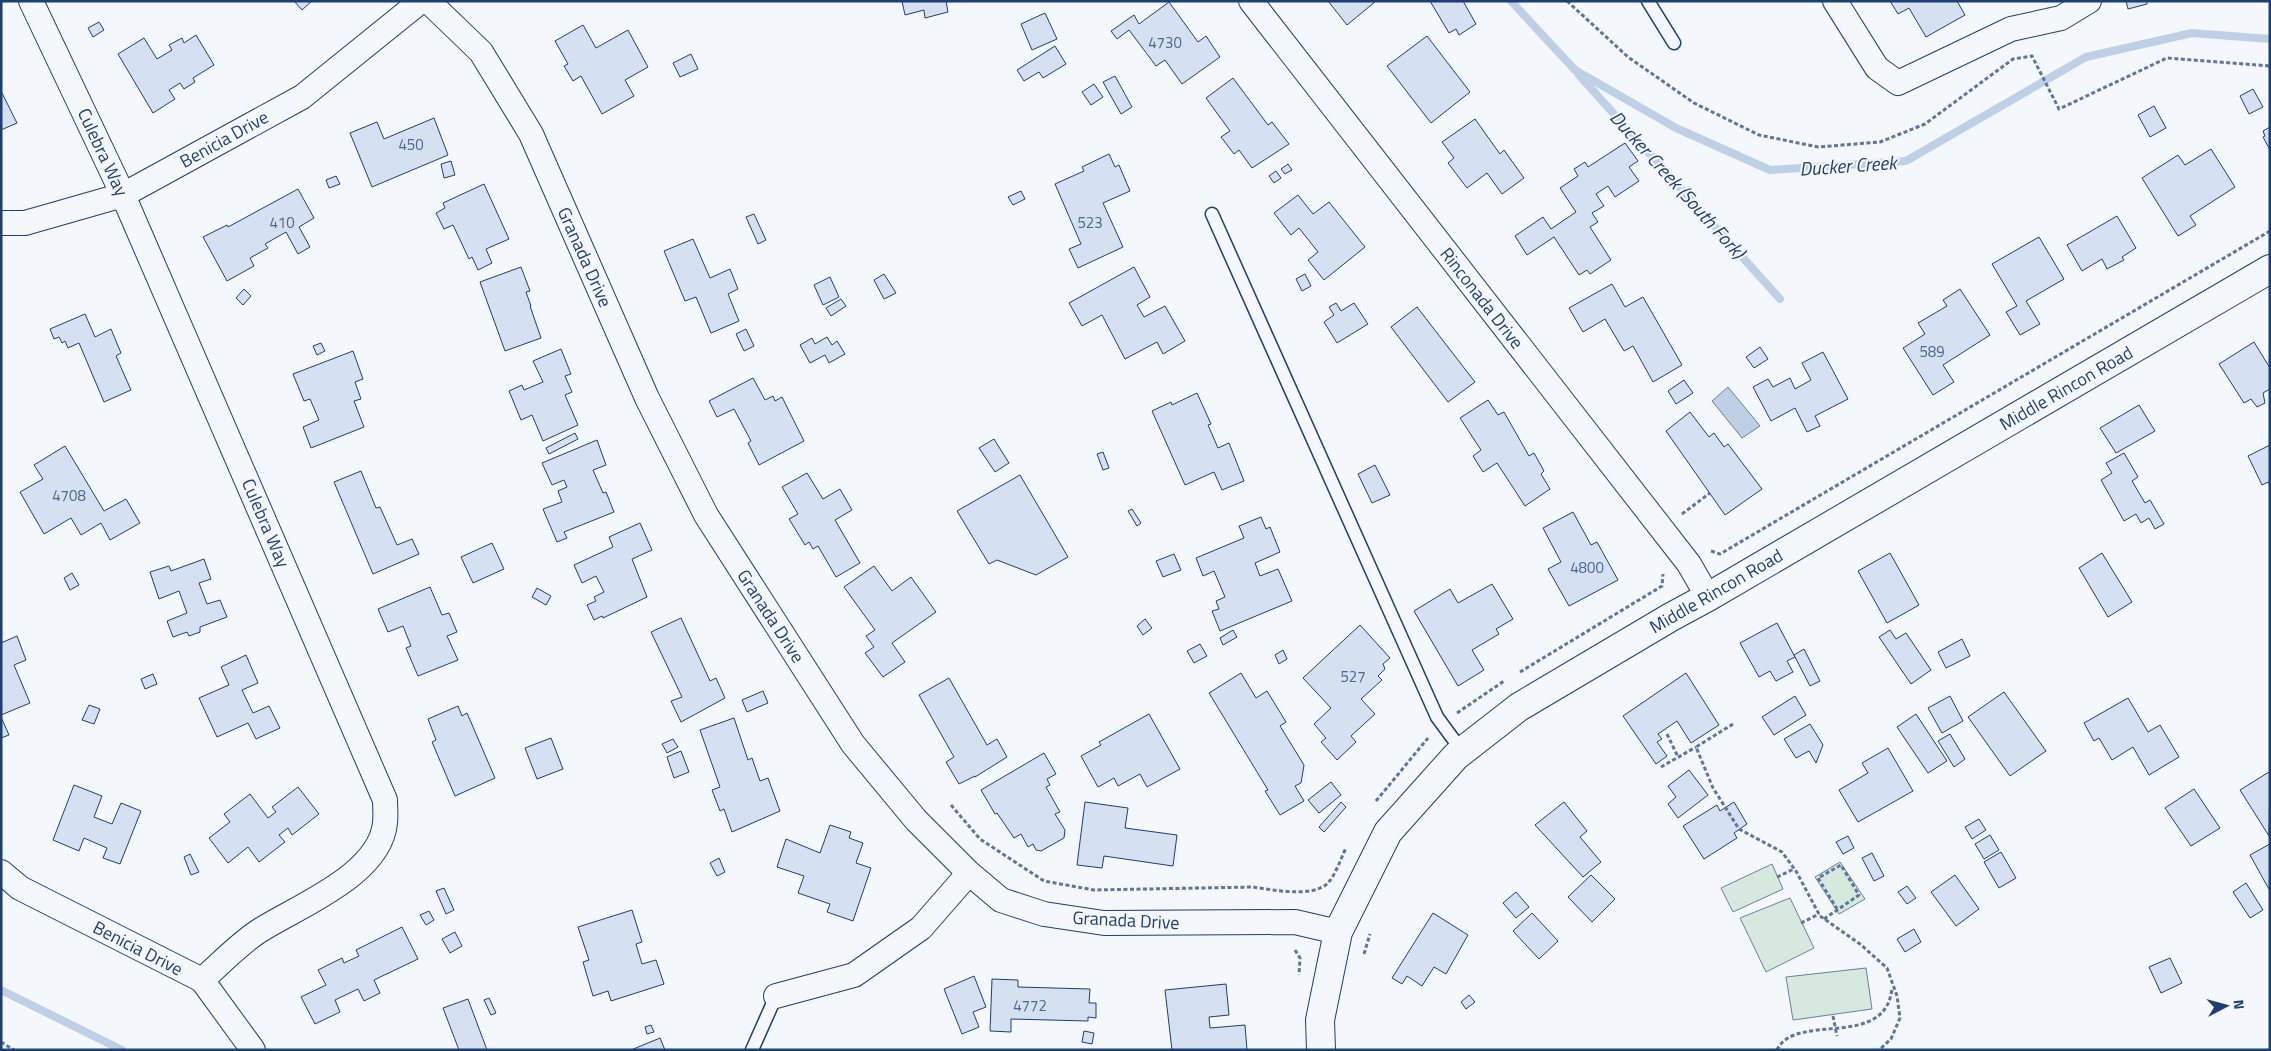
<svg xmlns="http://www.w3.org/2000/svg" width="2271" height="1051" viewBox="0 0 2271 1051" font-family="'Titillium Web',sans-serif">
  <rect width="100%" height="100%" fill="#f4f7fb"/>
  <g fill="#d7e8df" stroke="#687fa3">
    <polygon points="1840,862 1865,899 1839,914 1815,877"/>
    <polygon points="1772,864 1783,889 1733,912 1721,888"/>
    <polygon points="1790,898 1814,948 1766,972 1740,918"/>
    <polygon points="1866,968 1872,1009 1793,1020 1786,977"/>
  </g>
  <polygon fill="#bed0e5" stroke="#687fa3" points="1728,387 1760,426 1742,438 1712,401"/>
  <g fill="none" stroke-linecap="round" stroke-linejoin="round">
    <g stroke="#bed0e5" stroke-width="8">
      <polyline points="1511,1 1575,70 1676,128 1770,170 1906,161 2086,57 2192,33 2270,39"/>
      <polyline points="1579,75 1780,299"/>
      <polyline points="1,990 122,1050"/>
    </g>
  </g>
  <g fill="#d5e0f0" stroke="#1d3f73">
    <polygon points="294,1 312,1 302,10"/>
    <polygon points="902,1 946,1 948,12 925,18 924,10 905,15"/>
    <polygon points="1328,1 1376,1 1347,25"/>
    <polygon points="1430,1 1463,1 1476,24 1459,35 1456,29 1449,33"/>
    <polygon points="1890,1 1957,1 1965,15 1926,37 1909,8 1898,14"/>
    <polygon points="2126,1 2147,1 2147,4 2128,9"/>
    <polygon points="1169,2 1198,42 1206,36 1220,57 1182,84 1165,60 1156,66 1129,30 1117,39 1111,31 1134,15 1139,24"/>
    <polygon points="1045,13 1057,39 1032,50 1021,24"/>
    <polygon points="99,22 104,30 93,37 88,28"/>
    <polygon points="583,25 596,48 628,30 648,67 625,80 634,96 602,114 581,76 573,81 564,66 568,64 555,41"/>
    <polygon points="196,35 214,65 193,78 195,82 184,89 180,83 169,90 175,99 153,113 118,54 144,38 157,59 172,50 169,45 182,38 184,43"/>
    <polygon points="1427,36 1470,92 1431,123 1387,66"/>
    <polygon points="1055,46 1066,64 1043,78 1039,72 1024,81 1017,70"/>
    <polygon points="691,54 698,69 680,77 673,63"/>
    <polygon points="1115,76 1132,107 1121,114 1103,82"/>
    <polygon points="1233,78 1268,125 1272,122 1289,144 1252,168 1239,150 1234,154 1221,137 1230,131 1206,98"/>
    <polygon points="1094,84 1103,97 1091,105 1082,92"/>
    <polygon points="2253,89 2263,107 2249,114 2240,96"/>
    <polygon points="1,91 17,123 1,130"/>
    <polygon points="2154,106 2166,128 2150,137 2138,115"/>
    <polygon points="434,118 448,155 372,187 350,133 377,122 384,139"/>
    <polygon points="1475,119 1500,154 1504,150 1524,178 1502,194 1487,173 1467,188 1448,163 1454,158 1442,142"/>
    <polygon points="2270,127 2270,150 2263,137 2265,136 2263,131"/>
    <polygon points="1625,143 1638,161 1629,167 1639,181 1615,197 1608,186 1596,194 1604,206 1592,213 1598,222 1590,227 1611,260 1590,274 1587,270 1579,275 1554,237 1527,255 1515,236 1543,217 1551,229 1576,212 1560,188 1578,176 1574,169 1585,162 1588,167"/>
    <polygon points="2211,149 2235,187 2190,216 2196,225 2178,236 2142,178 2178,155 2185,165"/>
    <polygon points="1109,154 1115,167 1119,165 1130,191 1103,203 1123,247 1078,268 1069,249 1081,244 1055,184 1084,171 1082,167"/>
    <polygon points="451,161 455,175 444,178 441,164"/>
    <polygon points="1288,164 1292,170 1285,174 1281,169"/>
    <polygon points="1276,171 1281,178 1274,183 1269,176"/>
    <polygon points="336,176 340,184 329,188 326,180"/>
    <polygon points="484,184 509,239 486,249 492,263 478,270 472,257 469,259 453,225 444,229 436,213 445,208 443,203"/>
    <polygon points="298,189 314,218 299,227 310,247 298,254 286,232 265,244 268,248 250,258 254,266 227,281 203,237 227,225 228,227"/>
    <polygon points="1021,191 1025,199 1013,205 1008,197"/>
    <polygon points="1298,195 1313,214 1329,202 1365,247 1324,280 1308,260 1318,252 1299,228 1291,235 1274,213"/>
    <polygon points="754,214 766,240 758,244 746,217"/>
    <polygon points="2117,216 2136,248 2122,257 2124,260 2107,269 2102,259 2082,271 2067,245"/>
    <polygon points="2039,237 2064,279 2026,301 2040,324 2020,335 2006,312 2017,306 1992,264"/>
    <polygon points="693,239 710,278 730,269 738,289 728,294 739,321 711,333 696,297 685,301 664,251"/>
    <polygon points="521,267 530,291 526,292 531,306 530,306 541,338 505,351 480,282"/>
    <polygon points="1134,267 1150,297 1137,305 1144,317 1165,306 1185,341 1163,354 1157,342 1125,359 1102,315 1082,326 1069,303"/>
    <polygon points="884,274 896,293 884,299 874,280"/>
    <polygon points="1305,274 1311,286 1302,291 1296,279"/>
    <polygon points="830,277 839,297 823,305 814,285"/>
    <polygon points="1612,284 1625,307 1643,297 1682,365 1653,382 1633,346 1624,351 1605,319 1583,332 1569,308"/>
    <polygon points="244,289 251,296 243,305 236,298"/>
    <polygon points="1960,289 1990,335 1943,365 1954,382 1933,395 1903,348 1925,334 1918,323 1947,306 1943,300"/>
    <polygon points="841,299 846,306 831,316 826,308"/>
    <polygon points="1336,303 1341,311 1354,303 1368,324 1337,343 1324,322 1334,315 1329,307"/>
    <polygon points="1417,307 1475,382 1448,402 1391,327"/>
    <polygon points="85,314 95,337 111,329 121,353 116,356 131,390 104,402 79,343 68,348 65,341 62,343 59,337 54,339 50,329"/>
    <polygon points="746,329 754,346 744,351 736,334"/>
    <polygon points="827,337 832,345 837,341 845,354 829,363 825,355 810,363 800,345 812,338 815,344"/>
    <polygon points="2254,342 2270,368 2270,389 2263,393 2265,403 2257,407 2251,399 2244,403 2219,364"/>
    <polygon points="321,343 325,351 317,355 313,346"/>
    <polygon points="1760,347 1768,359 1754,368 1746,357"/>
    <polygon points="561,349 571,374 565,376 572,392 565,395 578,425 543,441 532,415 521,420 509,391 522,385 524,390 543,382 533,361"/>
    <polygon points="353,351 363,379 355,382 361,399 354,401 364,427 311,448 303,427 319,420 310,399 304,401 293,374"/>
    <polygon points="1823,352 1848,399 1815,416 1820,426 1807,432 1795,408 1771,421 1753,387 1768,379 1773,387 1790,378 1795,389 1811,380 1802,363"/>
    <polygon points="753,378 765,400 773,396 775,401 782,397 804,441 759,465 748,443 751,441 734,409 717,417 709,401"/>
    <polygon points="1684,380 1693,393 1676,404 1668,391"/>
    <polygon points="1197,393 1211,424 1208,425 1218,448 1229,443 1244,481 1222,490 1214,472 1185,485 1152,411 1171,402 1172,405"/>
    <polygon points="1488,400 1498,415 1504,412 1529,456 1534,453 1544,471 1541,474 1550,489 1525,506 1497,463 1483,472 1473,456 1481,450 1460,418"/>
    <polygon points="2139,405 2155,431 2116,453 2100,428"/>
    <polygon points="1690,412 1709,437 1714,433 1724,447 1728,444 1762,489 1725,515 1666,431"/>
    <polygon points="575,433 578,439 549,454 546,448"/>
    <polygon points="994,439 1009,463 995,472 979,448"/>
    <polygon points="597,440 606,465 593,470 603,493 606,492 614,512 564,532 567,538 557,542 543,509 562,502 558,491 567,487 564,480 552,485 542,463"/>
    <polygon points="2270,445 2270,485 2268,482 2262,485 2248,456"/>
    <polygon points="65,446 104,511 126,499 140,523 110,540 101,523 81,535 71,518 44,534 20,492 43,479 34,465"/>
    <polygon points="1103,452 1109,468 1103,470 1097,454"/>
    <polygon points="2124,453 2138,477 2132,481 2145,503 2150,500 2164,524 2155,529 2149,518 2141,523 2136,514 2124,521 2101,480 2112,473 2106,463"/>
    <polygon points="1375,465 1390,495 1372,503 1358,474"/>
    <polygon points="361,471 376,508 380,507 397,545 412,539 419,554 373,574 334,482"/>
    <polygon points="807,473 823,499 840,489 852,510 835,520 860,563 836,577 818,546 813,549 809,542 805,545 789,519 798,514 782,487"/>
    <polygon points="1020,475 1068,557 1036,575 997,560 989,564 957,511"/>
    <polygon points="1132,509 1141,523 1137,526 1128,511"/>
    <polygon points="1573,512 1591,545 1597,542 1618,580 1569,606 1548,569 1561,562 1543,528"/>
    <polygon points="1261,517 1266,529 1270,527 1280,552 1255,563 1260,576 1278,569 1292,601 1220,631 1212,611 1219,609 1216,601 1225,597 1214,571 1203,576 1196,558 1244,538 1239,526"/>
    <polygon points="640,523 652,550 632,559 647,597 603,618 602,616 594,620 587,605 596,601 594,597 604,592 596,576 582,583 574,565 613,547 609,537"/>
    <polygon points="492,543 504,569 473,583 461,557"/>
    <polygon points="1890,553 1919,605 1887,623 1858,571"/>
    <polygon points="2102,553 2132,602 2108,617 2079,568"/>
    <polygon points="1174,554 1181,570 1163,577 1156,561"/>
    <polygon points="204,559 211,579 199,583 207,604 220,600 227,617 200,627 200,632 189,636 187,632 173,637 167,621 187,613 179,591 159,599 150,572 169,566 171,571"/>
    <polygon points="874,566 892,591 911,577 936,612 892,643 905,662 883,677 865,653 874,647 866,636 875,630 844,587"/>
    <polygon points="72,573 79,585 70,590 64,578"/>
    <polygon points="1492,584 1513,619 1496,629 1499,634 1472,650 1484,670 1458,686 1414,611 1450,589 1458,603"/>
    <polygon points="430,587 442,615 449,613 457,632 447,636 458,660 418,676 406,648 411,646 403,626 388,632 378,609"/>
    <polygon points="537,588 551,596 546,605 532,597"/>
    <polygon points="681,618 710,681 716,678 725,698 681,722 671,701 682,697 651,632"/>
    <polygon points="1145,619 1152,628 1143,635 1137,626"/>
    <polygon points="1777,623 1795,657 1787,661 1793,672 1776,681 1770,671 1759,677 1740,643"/>
    <polygon points="1360,625 1390,658 1383,664 1385,669 1378,676 1382,680 1361,699 1375,714 1351,736 1356,742 1337,760 1321,742 1326,738 1314,724 1331,708 1303,678"/>
    <polygon points="1233,630 1237,637 1223,645 1220,638"/>
    <polygon points="1890,630 1896,639 1906,633 1931,670 1911,684 1879,637"/>
    <polygon points="17,636 26,660 14,665 30,703 1,715 1,643"/>
    <polygon points="1962,639 1970,656 1946,668 1938,652"/>
    <polygon points="1200,644 1207,656 1194,663 1187,651"/>
    <polygon points="1804,649 1820,681 1810,686 1794,655"/>
    <polygon points="1283,650 1287,659 1279,664 1275,655"/>
    <polygon points="246,655 258,683 242,690 253,713 269,706 280,728 256,739 248,723 217,737 199,698 229,685 221,667"/>
    <polygon points="1241,673 1256,698 1267,691 1286,722 1280,726 1304,765 1301,783 1295,786 1304,801 1280,815 1265,791 1268,790 1209,693"/>
    <polygon points="1686,673 1719,725 1691,743 1677,721 1658,734 1662,739 1657,742 1667,756 1656,764 1623,716"/>
    <polygon points="153,674 157,684 145,689 141,679"/>
    <polygon points="949,678 987,745 997,739 1007,757 975,777 975,776 959,784 946,762 954,757 919,695"/>
    <polygon points="763,691 768,703 747,712 742,700"/>
    <polygon points="2004,692 2046,751 2010,776 1968,717"/>
    <polygon points="1795,696 1806,715 1774,735 1762,717"/>
    <polygon points="1950,696 1963,721 1942,733 1928,708"/>
    <polygon points="2128,698 2148,732 2160,725 2179,757 2149,775 2133,747 2112,760 2099,738 2094,741 2084,723"/>
    <polygon points="89,705 100,709 94,724 82,720"/>
    <polygon points="458,706 462,716 467,713 495,778 455,796 432,742 436,740 428,719"/>
    <polygon points="1149,714 1180,769 1147,787 1140,774 1118,786 1114,778 1098,787 1081,756 1101,745 1099,742"/>
    <polygon points="1916,714 1947,761 1928,773 1897,727"/>
    <polygon points="1,717 9,735 1,738"/>
    <polygon points="734,718 748,760 752,758 760,781 768,778 780,811 732,832 724,809 720,811 712,790 720,787 700,730"/>
    <polygon points="1810,724 1823,745 1816,763 1809,751 1796,758 1784,739"/>
    <polygon points="1950,734 1965,759 1954,767 1938,741"/>
    <polygon points="551,738 563,769 537,779 525,748"/>
    <polygon points="673,739 678,747 667,753 662,744"/>
    <polygon points="1888,748 1913,791 1858,822 1839,790 1868,773 1862,763"/>
    <polygon points="681,751 689,772 674,778 667,757"/>
    <polygon points="1044,753 1056,774 1047,779 1050,785 1046,787 1060,812 1055,814 1065,830 1064,838 1041,851 1036,850 1033,844 1028,847 1021,834 1014,838 997,813 995,814 981,790"/>
    <polygon points="1689,770 1708,795 1678,818 1668,804 1676,797 1668,786"/>
    <polygon points="2269,772 2270,774 2269,836 2240,790"/>
    <polygon points="1331,782 1341,795 1319,813 1308,800"/>
    <polygon points="74,785 102,796 94,817 112,824 121,803 141,811 120,864 103,858 107,848 84,838 79,851 53,840"/>
    <polygon points="298,787 319,814 292,835 288,828 279,835 285,842 259,862 248,847 228,863 209,838 230,822 224,814 250,794 268,818 276,812 272,807"/>
    <polygon points="2194,789 2220,828 2191,846 2165,808"/>
    <polygon points="1085,802 1128,808 1125,828 1177,835 1173,866 1104,856 1102,868 1077,865"/>
    <polygon points="1341,802 1346,807 1324,832 1319,827"/>
    <polygon points="1564,802 1587,831 1580,837 1601,862 1583,877 1535,825"/>
    <polygon points="1734,802 1747,824 1734,833 1737,838 1704,859 1683,826 1717,805 1720,811"/>
    <polygon points="1979,819 1986,830 1972,839 1965,827"/>
    <polygon points="830,825 851,832 849,838 863,843 856,863 871,868 853,921 827,912 830,904 798,893 804,876 777,867 786,839 820,853"/>
    <polygon points="1990,835 1999,850 1984,859 1975,844"/>
    <polygon points="1848,836 1854,848 1843,854 1836,842"/>
    <polygon points="2270,844 2270,891 2250,855"/>
    <polygon points="2001,852 2016,878 1999,888 1984,862"/>
    <polygon points="1872,853 1884,876 1874,881 1862,858"/>
    <polygon points="190,854 199,872 191,875 184,857"/>
    <polygon points="719,858 725,872 717,876 710,863"/>
    <polygon points="1591,875 1615,899 1592,922 1568,897"/>
    <polygon points="1955,875 1979,909 1956,926 1931,892"/>
    <polygon points="2246,883 2263,910 2250,918 2233,892"/>
    <polygon points="1907,886 1916,898 1907,904 1898,892"/>
    <polygon points="444,888 454,910 446,914 436,891"/>
    <polygon points="1516,892 1529,907 1516,918 1503,903"/>
    <polygon points="632,910 642,942 636,944 642,964 656,960 664,984 611,1001 608,991 593,996 583,962 589,960 578,927"/>
    <polygon points="429,911 434,920 426,925 420,915"/>
    <polygon points="1433,913 1468,935 1446,974 1434,967 1422,986 1407,976 1402,984 1392,978"/>
    <polygon points="1532,913 1558,941 1539,959 1513,931"/>
    <polygon points="402,927 418,959 374,980 380,993 364,1001 358,989 335,1000 340,1012 315,1024 301,997 326,985 318,970 342,958 344,963 359,956 356,950"/>
    <polygon points="1914,929 1921,942 1905,952 1897,939"/>
    <polygon points="455,932 462,946 450,953 442,939"/>
    <polygon points="2170,958 2182,983 2161,993 2149,967"/>
    <polygon points="974,976 986,1007 973,1012 979,1027 962,1034 944,989"/>
    <polygon points="992,979 1018,980 1018,987 1090,989 1089,1003 1096,1003 1096,1018 1088,1017 1088,1021 1011,1019 1011,1032 990,1031"/>
    <polygon points="1226,984 1229,1015 1209,1017 1210,1028 1245,1025 1247,1050 1172,1050 1165,990"/>
    <polygon points="1469,995 1475,1002 1466,1009 1461,1002"/>
    <polygon points="489,998 496,1013 491,1015 484,1000"/>
    <polygon points="468,999 487,1050 459,1050 443,1008"/>
    <polygon points="651,1025 654,1032 647,1034 645,1027"/>
    <polygon points="1084,1031 1094,1033 1092,1044 1082,1042"/>
    <polygon points="660,1038 665,1050 631,1050"/>
  </g>
  <g fill="none" stroke-linecap="round" stroke-linejoin="round">
    <defs>
      <g id="service">
        <polyline points="1648,1 1674,43"/>
        <polyline points="1212,214 1437,717 1462,751"/>
        <polyline points="752,1050 776,996"/>
      </g>
      <g id="minor">
        <path d="M31,1L123,195L385,800C385,807 386,815 385,823C380,875 298,906 259,931C239,944 220,964 202,980"/>
        <polyline points="428,1 481,52 531,134 647,398 706,515 853,744 916,820 969,873 1001,900 1044,914 1104,923 1295,922 1338,932"/>
        <polyline points="1251,1 1689,564 1708,597"/>
        <polyline points="1835,1 1877,68 1898,83 2011,29 2061,18 2089,1"/>
        <polyline points="1,223 25,223 123,195 302,97 421,1"/>
        <polyline points="1,872 20,888 202,980 253,1050"/>
        <polyline points="776,996 854,975 921,928 969,873"/>
      </g>
      <polyline id="tertiary" points="1321,1050 1320,1020 1338,932 1388,832 1456,756 1519,707 1671,617 1708,597 2270,269"/>
    </defs>
    <use href="#service" stroke="#1d3f73" stroke-width="15"/>
    <use href="#minor" stroke="#1d3f73" stroke-width="26"/>
    <use href="#tertiary" stroke="#1d3f73" stroke-width="30"/>
    <g stroke="#5e769c" stroke-width="3" stroke-dasharray="4 2.5" stroke-linecap="butt">
      <polyline points="1567,1 1628,57 1694,103 1759,135 1818,147 1880,142 1925,124 2013,59 2032,56 2059,109 2167,58 2270,66"/>
      <polyline points="1682,514 1710,493"/>
      <polyline points="1711,551 1720,554 2270,231"/>
      <polyline points="1520,672 1662,586 1663,574"/>
      <polyline points="1457,713 1504,681"/>
      <polyline points="1733,724 1696,747 1713,788 1739,829 1782,852 1796,871 1820,916 1860,944 1887,968 1897,996 1900,1018 1891,1039 1879,1050"/>
      <polyline points="1667,734 1678,757"/>
      <polyline points="1661,767 1696,747"/>
      <polyline points="1376,801 1428,738"/>
      <path d="M951,805L980,839L1044,881L1094,890L1253,887C1273,890 1313,898 1328,883C1336,874 1341,858 1346,848"/>
      <polyline points="1777,877 1794,869"/>
      <polyline points="1824,919 1859,895 1841,865 1818,878 1837,909"/>
      <polyline points="1801,923 1819,914"/>
      <polyline points="1295,950 1300,958 1299,975"/>
      <polyline points="1364,954 1370,934"/>
      <polyline points="1833,1016 1837,1036"/>
      <polyline points="1,1042 14,1050"/>
      <path d="M1777,1050C1795,1011 1886,1051 1892,988"/>
    </g>
    <use href="#service" stroke="#f4f7fb" stroke-width="12"/>
    <use href="#minor" stroke="#f4f7fb" stroke-width="24"/>
    <use href="#tertiary" stroke="#f4f7fb" stroke-width="28"/>
  </g>
  <g text-anchor="middle" dominant-baseline="central" stroke-width="4" stroke-linejoin="round" paint-order="stroke">
    <g font-size="15" fill="#4b6792">
      <text x="1165" y="42">4730</text>
      <text x="411" y="144">450</text>
      <text x="282" y="222">410</text>
      <text x="1090" y="222">523</text>
      <text x="1932" y="351">589</text>
      <text x="69" y="495">4708</text>
      <text x="1587" y="567">4800</text>
      <text x="1353" y="676">527</text>
      <text x="1030" y="1005">4772</text>
    </g>
    <g font-size="18" fill="#1d3f73" stroke="#f4f7fb">
      <text transform="translate(224 139) rotate(-29)">Benicia Drive</text>
      <text transform="translate(103 152) rotate(65)">Culebra Way</text>
      <text transform="translate(585 257) rotate(66)">Granada Drive</text>
      <text transform="translate(1482 298) rotate(52)">Rinconada Drive</text>
      <text transform="translate(2066 388) rotate(-30)">Middle Rincon Road</text>
      <text transform="translate(266 523) rotate(67)">Culebra Way</text>
      <text transform="translate(1716 591) rotate(-30)">Middle Rincon Road</text>
      <text transform="translate(771 616) rotate(57)">Granada Drive</text>
      <text transform="translate(1126 920) rotate(3)">Granada Drive</text>
      <text transform="translate(138 948) rotate(27)">Benicia Drive</text>
    </g>
    <g font-size="19" font-style="italic" fill="#1d3f73" stroke="#f4f7fb">
      <text transform="translate(1848 165) rotate(-4)">Ducker Creek</text>
      <text transform="translate(1678 184) rotate(48)">Ducker Creek (South Fork)</text>
    </g>
  </g>
  <rect width="2271" height="1051" fill="none" stroke="#1d3f73" stroke-width="5"/>
  <g transform="translate(2226 1006) rotate(84)" stroke="#f4f7fb" stroke-width="4" paint-order="stroke">
  <path d="M0-4L9 19L0 12L-9 19Z" fill="#1d3f73"/>
  <text y="-8" font-size="14" font-weight="bold" text-anchor="middle" fill="#1d3f73">N</text>
  </g>
</svg>
